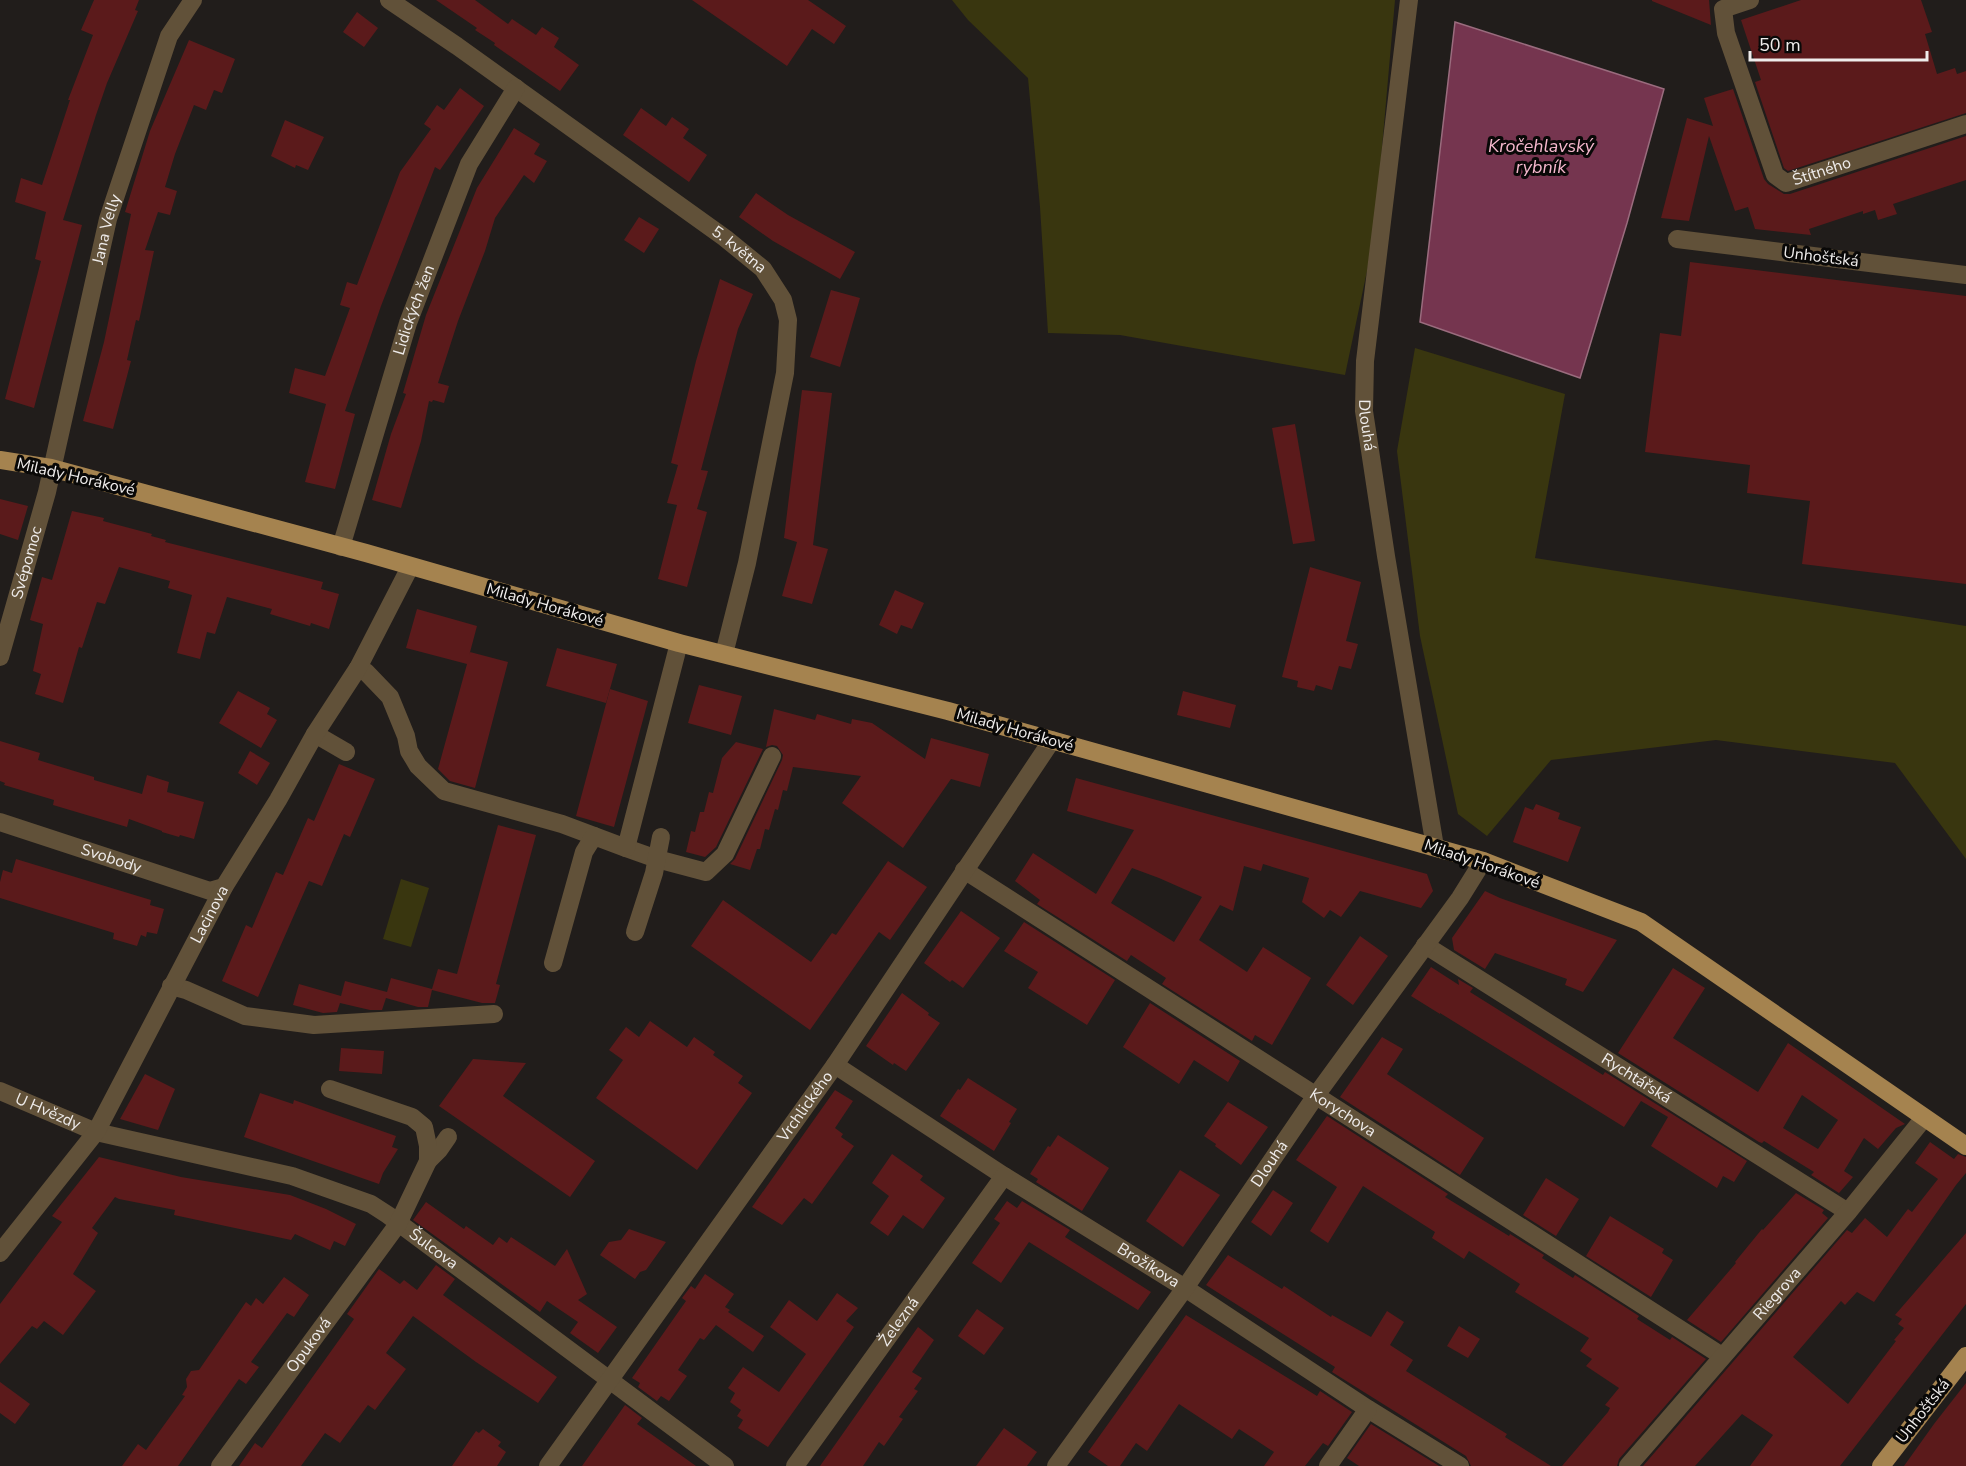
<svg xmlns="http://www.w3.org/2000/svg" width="1966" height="1466" viewBox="0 0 1966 1466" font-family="'Nunito Sans',sans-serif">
  <rect width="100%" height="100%" fill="#211d1b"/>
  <g fill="#39360f">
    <polygon points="952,0 1395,0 1374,238 1345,375 1120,335 1048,333 1040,207 1028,78 968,20"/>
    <polygon points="1415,348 1565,394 1535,558 1966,626 1966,859 1895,763 1716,740 1551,760 1487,836 1458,814 1420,636 1397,451"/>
    <polygon points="401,879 429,888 411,947 383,939"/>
  </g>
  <polygon fill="#75354f" stroke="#9a6c7e" stroke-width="1.5" points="1455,22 1664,89 1627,223 1580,378 1420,322"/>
  <g fill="#5b1a1b" fill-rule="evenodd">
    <polygon points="94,0 139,0 135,10 138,11 107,83 96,115 63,220 82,225 34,408 5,399 41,261 35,259 46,212 15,202 21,178 42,185 70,100 68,100 93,35 81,30"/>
    <polygon points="436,0 475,0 508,24 512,19 536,35 542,27 559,38 554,47 579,65 560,91 494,45 495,43 475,30 477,28"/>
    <polygon points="692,0 808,0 846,26 834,44 812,29 787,66"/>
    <polygon points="1652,0 1709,0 1711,25 1652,1"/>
    <polygon points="1801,0 1921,0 1932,32 1925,34 1937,74 1955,68 1957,74 1966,71 1966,113 1788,171 1784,168 1755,82 1761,80 1741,20"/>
    <polygon points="357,12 378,28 364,47 343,32"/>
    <polygon points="189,40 235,59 222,93 214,90 206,110 194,105 175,154 165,187 177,191 170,215 158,212 145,250 154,251 139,321 136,320 127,360 131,361 113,429 83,421 104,342 131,214 125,212 150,131"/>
    <polygon points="460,88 484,106 440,170 435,167 381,306 345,411 355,414 335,489 305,482 326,404 289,393 295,368 325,376 350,308 340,305 347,282 357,285 400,172 431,129 424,124 437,105 444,110"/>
    <polygon points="1733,89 1764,179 1768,184 1784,194 1790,194 1966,136 1966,180 1893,204 1897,214 1878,220 1875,210 1863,214 1863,211 1809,229 1811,235 1755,229 1748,207 1735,211 1709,136 1689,221 1661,218 1687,118 1713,126 1704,98"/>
    <polygon points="641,108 666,126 672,117 689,129 683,138 707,155 689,182 623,135"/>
    <polygon points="285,120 324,137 308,170 296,165 295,168 271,156"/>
    <polygon points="514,128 540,144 534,154 547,161 534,183 524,175 495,218 485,251 458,321 438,383 449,386 444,403 433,400 432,402 429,401 421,441 401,508 372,500 391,434 406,394 403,393 426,315 477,188"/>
    <polygon points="756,193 788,215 855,252 840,279 773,241 739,217"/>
    <polygon points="639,217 659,229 644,253 624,240"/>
    <polygon points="1690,262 1966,296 1966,584 1802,564 1810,501 1747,493 1750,465 1645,452 1660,333 1681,336"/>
    <polygon points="720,279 753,294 738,329 701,470 708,471 697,509 707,512 687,587 658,579 677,505 667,503 678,465 671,463 696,361"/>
    <polygon points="831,290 860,298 840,367 810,357"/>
    <polygon points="802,390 832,393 813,545 828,549 812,604 782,596 797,542 784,538"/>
    <polygon points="1295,424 1315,541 1293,544 1272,428"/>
    <polygon points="0,499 28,506 18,540 0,534"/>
    <polygon points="72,511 104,518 103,521 152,534 151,536 166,540 165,542 323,582 321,589 339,594 329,629 311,623 310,626 270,614 272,609 227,597 215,634 207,632 200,659 177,653 192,595 168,588 170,581 119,567 105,604 97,602 82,648 79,647 63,703 35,694 41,674 33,671 43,624 30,620 42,577 52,580"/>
    <polygon points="1310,567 1361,582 1346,641 1358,644 1351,669 1339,666 1332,690 1316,685 1314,691 1297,687 1298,681 1282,677"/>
    <polygon points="895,590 924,603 912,629 901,625 897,634 879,625"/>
    <polygon points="417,609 477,626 469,656 470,652 508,662 475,788 450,781 438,769 467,664 406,648"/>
    <polygon points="557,648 617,664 606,703 546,686"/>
    <polygon points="699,685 742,696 731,735 688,723"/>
    <polygon points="610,689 648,701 614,827 576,816"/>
    <polygon points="238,691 270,708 267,714 277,720 261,748 219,723"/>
    <polygon points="1183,691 1236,705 1230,728 1177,715"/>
    <polygon points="774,709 815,720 817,714 851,724 852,719 872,723 925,759 931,738 989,754 980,787 951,779 903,848 842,803 861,776 793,767 787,791 783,790 778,810 775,809 769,830 765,829 760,849 757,849 750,870 730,864 735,859 782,760 783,755 777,746 772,745 766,747"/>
    <polygon points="0,741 40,753 38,760 94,777 94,780 142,794 147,775 169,782 167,792 204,802 194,839 180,835 179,837 162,832 162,831 129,819 127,827 53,805 54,800 4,785 5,783 0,781"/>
    <polygon points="736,742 763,749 716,847 705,857 686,852 691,831 695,832 700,812 704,812 709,792 713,793 722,758"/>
    <polygon points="250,751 270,763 257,785 238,773"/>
    <polygon points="339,764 375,779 350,837 344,834 322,886 309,881 258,997 222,981 246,925 252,928 276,872 283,875 308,818 314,821"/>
    <path d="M1076,778L1427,874L1433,891L1421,908L1360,891L1341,917L1330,910L1324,918L1302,902L1309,878L1263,864L1261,871L1244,866L1233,911L1220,905L1199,940L1247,972L1263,947L1311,978L1272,1045L1255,1035L1252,1041L1162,984L1166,978L1131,955L1127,961L1037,904L1040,900L1015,881L1033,853L1096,894L1134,830L1067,811ZM1132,868L1159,878L1202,897L1174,942L1111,903Z"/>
    <polygon points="1536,804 1560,813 1558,819 1581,827 1568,862 1513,842 1525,807 1533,810"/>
    <polygon points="498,825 536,835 496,984 500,985 495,1003 482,1003 432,990 428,1007 418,1007 386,998 382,1010 370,1010 340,1003 337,1012 323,1013 293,1005 299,984 341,996 345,981 387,992 391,978 432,989 438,969 457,974"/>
    <polygon points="16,859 151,900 150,905 164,909 157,934 147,932 146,937 141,935 137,946 113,939 114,933 0,898 0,882 3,870 12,873"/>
    <polygon points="888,861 927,887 890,940 879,932 810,1030 691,946 723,900 811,962 832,933 836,935"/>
    <polygon points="1485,891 1500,898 1617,940 1583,992 1565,985 1567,979 1495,953 1485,969 1454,950 1452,938"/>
    <polygon points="961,911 1000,938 963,988 952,980 950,982 924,963"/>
    <polygon points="1024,922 1115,980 1087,1025 1028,988 1038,972 1004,951"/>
    <polygon points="1360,936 1388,956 1353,1005 1326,985"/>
    <polygon points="1431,967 1459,985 1458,979 1473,988 1470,992 1553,1044 1603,1075 1605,1072 1747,1161 1734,1182 1723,1176 1717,1188 1651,1146 1668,1117 1641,1101 1624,1127 1440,1013 1440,1014 1411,996"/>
    <path d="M1673,968L1705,988L1673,1038L1758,1092L1788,1043L1905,1124L1896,1128L1878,1149L1864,1138L1844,1171L1853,1177L1839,1193L1811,1175L1814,1172L1764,1141L1762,1143L1759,1142L1618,1053ZM1802,1095L1838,1120L1818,1149L1783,1128Z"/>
    <polygon points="902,993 929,1013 928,1015 940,1023 906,1071 894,1063 893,1065 866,1046"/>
    <polygon points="1150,1003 1240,1061 1228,1082 1194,1060 1179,1084 1123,1047"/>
    <polygon points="650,1021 687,1047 694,1037 715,1052 713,1055 743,1076 738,1083 752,1093 697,1170 596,1098 623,1060 609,1050 626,1027 639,1037"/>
    <polygon points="1382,1037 1403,1049 1387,1074 1484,1138 1460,1175 1340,1097"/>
    <polygon points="341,1048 384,1051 382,1074 339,1071"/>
    <polygon points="473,1059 526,1063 503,1096 595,1161 570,1197 439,1106"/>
    <polygon points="145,1074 175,1089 158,1130 120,1119"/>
    <polygon points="968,1078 1017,1109 1009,1122 1011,1123 994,1151 940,1116 958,1089 960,1090"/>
    <polygon points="835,1090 853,1101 835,1128 843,1134 841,1137 854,1146 812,1204 804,1198 782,1225 752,1207"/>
    <polygon points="260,1093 293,1104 294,1100 396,1136 392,1147 398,1149 383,1173 379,1184 244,1137"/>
    <polygon points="1228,1102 1268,1127 1241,1165 1215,1146 1216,1144 1204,1136"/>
    <polygon points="1327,1116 1448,1194 1445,1197 1509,1236 1510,1234 1544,1255 1542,1258 1573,1278 1575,1275 1639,1316 1637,1319 1670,1340 1672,1337 1706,1359 1619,1459 1617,1466 1562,1466 1608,1412 1610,1408 1605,1405 1619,1388 1586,1366 1592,1359 1580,1351 1589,1338 1515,1292 1520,1284 1469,1251 1464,1259 1432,1238 1435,1232 1363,1186 1328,1243 1310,1231 1337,1187 1296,1160"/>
    <polygon points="1058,1135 1109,1168 1082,1211 1036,1182 1038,1179 1030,1174 1048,1146 1050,1147"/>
    <polygon points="1930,1142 1954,1159 1958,1154 1966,1157 1966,1173 1956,1185 1874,1302 1857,1292 1845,1305 1841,1301 1793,1357 1848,1404 1896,1341 1894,1340 1904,1328 1898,1324 1902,1319 1895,1315 1966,1233 1966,1304 1840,1466 1750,1466 1773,1435 1742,1414 1695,1466 1643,1466 1847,1230 1852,1233 1865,1218 1887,1237 1908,1209 1912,1212 1938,1179 1915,1163"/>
    <polygon points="892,1154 923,1176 920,1180 945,1198 923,1229 903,1215 888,1236 870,1223 889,1196 872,1183"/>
    <polygon points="99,1157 181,1177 290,1195 326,1209 356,1224 345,1246 334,1241 330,1250 295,1234 291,1240 174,1215 175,1210 119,1199 115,1197 92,1228 98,1233 73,1274 96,1291 63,1335 44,1321 37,1329 32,1326 0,1364 0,1304 62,1222 52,1216"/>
    <polygon points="1180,1170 1220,1195 1183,1247 1146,1221"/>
    <polygon points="1546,1178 1579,1199 1556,1236 1523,1215"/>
    <polygon points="1273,1190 1293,1203 1271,1236 1251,1222"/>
    <polygon points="1796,1193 1824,1210 1822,1213 1828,1218 1721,1342 1687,1320 1736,1263 1735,1262 1762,1229 1763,1230"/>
    <polygon points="1007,1201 1017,1208 1022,1201 1070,1230 1065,1237 1151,1292 1138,1310 1029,1242 1001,1283 972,1263 1000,1223 994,1219"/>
    <polygon points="426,1202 464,1229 466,1226 493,1245 499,1237 507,1243 511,1237 555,1266 567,1249 587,1294 578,1300 617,1327 598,1353 570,1333 578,1322 547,1301 540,1312 413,1220"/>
    <polygon points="1610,1216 1664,1249 1662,1253 1673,1260 1651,1297 1586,1256"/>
    <polygon points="629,1229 666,1242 646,1270 640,1272 635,1279 600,1255 609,1242 621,1240"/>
    <polygon points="1228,1255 1282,1289 1284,1286 1331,1317 1332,1315 1371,1337 1387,1311 1404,1322 1390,1345 1413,1360 1406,1371 1507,1434 1505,1437 1551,1466 1471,1466 1466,1456 1332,1372 1335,1367 1206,1285"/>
    <polygon points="436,1265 455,1279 443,1295 557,1377 538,1403 476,1362 413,1316 386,1353 406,1369 375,1410 368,1405 340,1443 325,1433 301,1466 239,1466 255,1443 262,1448 304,1389 354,1319 347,1314 379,1269 400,1284 404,1280 417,1290"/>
    <polygon points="705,1274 734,1294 725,1307 730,1310 728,1312 764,1336 753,1352 716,1325 704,1340 700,1338 678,1370 687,1376 669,1401 661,1396 657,1401 638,1387 640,1383 632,1378 686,1301 682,1298 691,1286 695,1289"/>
    <polygon points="284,1277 309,1295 294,1317 287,1313 251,1362 259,1367 246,1384 239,1379 178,1466 122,1466 138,1444 146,1450 185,1396 182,1395 187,1387 186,1379 191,1371 199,1370 246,1302 251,1306 256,1298 263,1304"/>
    <polygon points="837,1293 858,1308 846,1321 854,1327 768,1447 738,1428 743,1420 737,1416 741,1410 730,1402 735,1393 728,1388 743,1367 779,1392 806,1354 770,1327 789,1300 817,1321"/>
    <polygon points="977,1309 1004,1328 984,1355 958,1336"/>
    <polygon points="1186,1315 1317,1396 1320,1391 1352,1412 1328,1446 1323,1443 1305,1466 1264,1466 1274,1452 1239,1429 1232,1439 1179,1404 1147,1451 1136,1443 1120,1466 1108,1466 1088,1452"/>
    <polygon points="1459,1326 1480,1339 1468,1358 1447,1346"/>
    <polygon points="918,1327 934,1340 912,1372 922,1378 914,1389 918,1391 899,1417 903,1419 884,1446 879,1442 863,1466 820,1466"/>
    <polygon points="0,1382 30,1404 15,1424 0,1413"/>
    <polygon points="1966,1383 1966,1466 1904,1466 1934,1424"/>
    <polygon points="625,1405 642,1418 637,1424 696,1466 582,1466"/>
    <polygon points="1371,1424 1439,1466 1359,1466 1347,1458"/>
    <polygon points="1004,1428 1037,1452 1027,1466 976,1466"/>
    <polygon points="483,1429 501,1442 498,1446 506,1452 497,1466 452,1466 476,1431 479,1433"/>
  </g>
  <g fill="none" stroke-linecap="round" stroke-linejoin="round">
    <g stroke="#615139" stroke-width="18">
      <path id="s1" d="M389,0L457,46L725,238L763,269L783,300L788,320L785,373L747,563L724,654"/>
      <path id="s2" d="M1409,0L1365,361L1364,411L1386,556L1435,847"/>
      <path id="s3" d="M1750,0L1723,9L1726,33L1775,175L1786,183L1966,124"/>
      <polyline points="1677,239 1966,275"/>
      <path id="s4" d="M341,547L408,323L469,164L516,88"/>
      <path id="s5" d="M0,657L47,492L108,219L169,36L193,0"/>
      <polyline points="358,668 366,672 390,697 406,736 409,751 418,766 444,791 562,824 594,836"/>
      <polyline points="315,734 346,752"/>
      <path id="s6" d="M0,822L210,891L224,887"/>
      <polyline points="626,848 657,859 706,872 725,854 772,756"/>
      <path id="s7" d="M964,870L1722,1356"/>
      <polyline points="635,932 654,873 661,837"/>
      <path id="s8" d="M1425,945L1848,1212"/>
      <polyline points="553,963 584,852 594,836 626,848 679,643"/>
      <polyline points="171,986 186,990 245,1016 314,1025 494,1014"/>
      <path id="s9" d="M835,1065L1004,1176L1185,1288L1368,1409L1460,1466"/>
      <path id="s10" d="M0,1091L96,1132L292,1176L371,1204L388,1215L725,1466"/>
      <polyline points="428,1161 439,1150 448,1137"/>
      <path id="s11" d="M0,1253L96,1132L224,887L278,800L315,734L358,668L410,567"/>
      <path id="s12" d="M220,1466L398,1224L428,1161V1146L424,1127L412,1117L330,1089"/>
      <path id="s13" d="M548,1466L835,1065L1052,740"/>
      <path id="s14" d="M795,1466L1004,1176"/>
      <path id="s15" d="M1056,1466L1185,1288L1317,1094L1460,898L1483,861"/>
      <polyline points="1328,1466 1368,1409"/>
      <path id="s16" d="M1628,1466L1848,1212L1924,1118"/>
    </g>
    <g stroke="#a5834f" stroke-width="18">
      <polyline points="0,460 51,468 366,553 679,643 948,711 1483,861 1641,922 1966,1146"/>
      <polyline points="1881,1466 1966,1356"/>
    </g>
  </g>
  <g text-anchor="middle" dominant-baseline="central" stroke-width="6" stroke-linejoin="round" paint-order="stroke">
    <g font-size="16" fill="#efeceb" stroke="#090807">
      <text stroke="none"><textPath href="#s3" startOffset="254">Štítného</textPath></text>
      <text stroke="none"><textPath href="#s5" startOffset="441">Jana Velly</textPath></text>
      <text stroke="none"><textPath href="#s1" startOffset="430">5. května</textPath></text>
      <text transform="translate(1821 257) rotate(7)">Unhošťská</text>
      <text stroke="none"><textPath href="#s4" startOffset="248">Lidických žen</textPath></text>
      <text stroke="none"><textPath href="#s2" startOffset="428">Dlouhá</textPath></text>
      <text transform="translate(76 477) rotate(13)">Milady Horákové</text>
      <text stroke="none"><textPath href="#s5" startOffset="98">Svépomoc</textPath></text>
      <text transform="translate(545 605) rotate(16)">Milady Horákové</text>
      <text transform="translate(1015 730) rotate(16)">Milady Horákové</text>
      <text stroke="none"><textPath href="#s6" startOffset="117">Svobody</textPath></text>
      <text transform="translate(1482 864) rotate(19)">Milady Horákové</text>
      <text stroke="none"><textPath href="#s11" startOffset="400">Lacinova</textPath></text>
      <text stroke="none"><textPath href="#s8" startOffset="250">Rychtářská</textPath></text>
      <text stroke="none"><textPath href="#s13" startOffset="442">Vrchlického</textPath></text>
      <text stroke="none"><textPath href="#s10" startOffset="52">U Hvězdy</textPath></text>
      <text stroke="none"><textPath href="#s7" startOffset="450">Korychova</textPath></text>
      <text stroke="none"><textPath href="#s15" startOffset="370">Dlouhá</textPath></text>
      <text stroke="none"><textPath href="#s10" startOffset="466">Šulcova</textPath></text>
      <text stroke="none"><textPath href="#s9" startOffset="372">Brožíkova</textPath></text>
      <text stroke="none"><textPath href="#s16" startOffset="228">Riegrova</textPath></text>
      <text stroke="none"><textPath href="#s14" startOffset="178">Železná</textPath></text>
      <text stroke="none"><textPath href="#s12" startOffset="150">Opuková</textPath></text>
      <text transform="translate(1923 1411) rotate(-52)">Unhošťská</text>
    </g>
    <g font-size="18" font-style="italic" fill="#f5b8cd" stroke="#090807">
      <text x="1541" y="146">Kročehlavský<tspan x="1541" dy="21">rybník</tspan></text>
    </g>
  </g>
  <path d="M1750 51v9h177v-9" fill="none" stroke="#efeceb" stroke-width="3"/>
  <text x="1759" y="51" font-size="18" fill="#efeceb" stroke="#090807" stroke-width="4.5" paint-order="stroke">50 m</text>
</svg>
